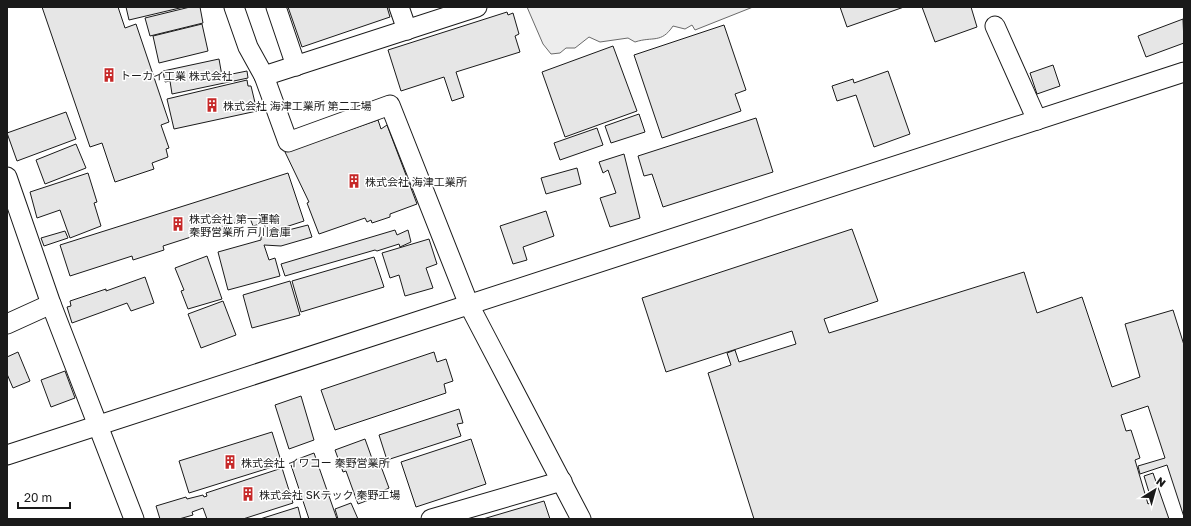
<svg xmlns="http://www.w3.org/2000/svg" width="1191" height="526" viewBox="0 0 1191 526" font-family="'Golos Text','Noto Sans JP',sans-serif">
  <rect width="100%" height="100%" fill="#fff"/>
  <path fill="#ededed" stroke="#6a6a6a" d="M527,7H753L695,30L692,25L685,29L673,26C661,44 653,36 635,42L628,38L600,42L589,37L575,48H566L560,53L551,54L543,44Z"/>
  <g fill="#e6e6e6" stroke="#1a1a1a">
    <polygon points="42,7 118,7 125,28 136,24 169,122 161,125 169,148 166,149 168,157 152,163 154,169 115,182 102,143 90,147"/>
    <polygon points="126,7 184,7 129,20"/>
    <polygon points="190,7 200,7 203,23 150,36 145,18"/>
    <polygon points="288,7 387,7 390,17 302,47"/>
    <polygon points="840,7 904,7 847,27"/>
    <polygon points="922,7 971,7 977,27 935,42"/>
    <polygon points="507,12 508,15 513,13 519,34 515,36 520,52 456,72 464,97 452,101 444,77 401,91 388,50"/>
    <polygon points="1183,19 1184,43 1146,57 1138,36"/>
    <polygon points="202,24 208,51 159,63 153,36"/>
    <polygon points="724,25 746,90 735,94 741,111 662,138 634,55"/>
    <polygon points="613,46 637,111 565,137 542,72"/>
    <polygon points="219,59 222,76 247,71 248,78 172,94 170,81 165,82 163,71"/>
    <polygon points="1053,65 1060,86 1037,94 1030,73"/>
    <polygon points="888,71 910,134 874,147 856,95 837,101 832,86 853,79 854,83"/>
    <polygon points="247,80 248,86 251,86 257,111 174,129 167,99"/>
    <polygon points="66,112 76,139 17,161 7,133"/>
    <polygon points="639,114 645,132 611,143 605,126"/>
    <polygon points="756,118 773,172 663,207 652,174 644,176 638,156"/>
    <polygon points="378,120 381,129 387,125 417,204 390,214 390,217 372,223 371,220 367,222 365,218 319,234 307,203 309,202 285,152"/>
    <polygon points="597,128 603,145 560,160 554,143"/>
    <polygon points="76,144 86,168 45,184 36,160"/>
    <polygon points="624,154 640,218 610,227 600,198 616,193 608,170 603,173 599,162"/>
    <polygon points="577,168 581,184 546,194 541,178"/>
    <polygon points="88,173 97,202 94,203 101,226 70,238 60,210 37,218 30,192"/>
    <polygon points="288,173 304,221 267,233 264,223 253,226 250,218 163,246 164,250 133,260 132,256 70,276 60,245"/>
    <polygon points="546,211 554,236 523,247 527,260 513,264 500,226"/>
    <polygon points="308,225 312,237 281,246 264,245 269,260 275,258 280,276 228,290 218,252 261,240 261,237"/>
    <polygon points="852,229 878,301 824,319 829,333 1024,272 1037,313 1082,297 1112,387 1140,377 1125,324 1173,310 1184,345 1184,517 1167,465 1140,474 1138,466 1165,458 1148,406 1121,415 1126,431 1131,430 1140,458 1135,460 1148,504 1152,502 1144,476 1153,473 1169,519 754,519 708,373 731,365 727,353 735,350 739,362 796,344 792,331 666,372 642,298"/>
    <polygon points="395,230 397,235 408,230 411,242 400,247 399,244 377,251 375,250 285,276 281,264"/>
    <polygon points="65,231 68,238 44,246 41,238"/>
    <polygon points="429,239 437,264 426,268 433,288 405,296 399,275 390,278 382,253"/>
    <polygon points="207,256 222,299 188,309 181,291 184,290 175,268"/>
    <polygon points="374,257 384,287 301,312 292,281"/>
    <polygon points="145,277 154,303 131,311 127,303 72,323 67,307 71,306 70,301 106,289 106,291"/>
    <polygon points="290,281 300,315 252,328 243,295"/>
    <polygon points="223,301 236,335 201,348 188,314"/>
    <polygon points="18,352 30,381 13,388 7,374 7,357"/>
    <polygon points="434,352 437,362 446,359 453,381 444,384 446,393 335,430 321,390"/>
    <polygon points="65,371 75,398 51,407 41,380"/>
    <polygon points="301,396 314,440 289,449 275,405"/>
    <polygon points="459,409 463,423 457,424 461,436 387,460 379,435"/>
    <polygon points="272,432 282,464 189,493 179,461"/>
    <polygon points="365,439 374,464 379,461 389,488 381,492 382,495 358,504 346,471 343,472 335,450"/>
    <polygon points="471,439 486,484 416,507 401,462"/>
    <polygon points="314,453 337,519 309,519 290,462"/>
    <polygon points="282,468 293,503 243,519 207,519 203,508 192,512 193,515 179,519 160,519 156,506 186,497 187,499 203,495 204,497 207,496 206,493"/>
    <polygon points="544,501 550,519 483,519"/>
    <polygon points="351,503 358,519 338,519 335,509"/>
    <polygon points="298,507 301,519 260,519"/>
  </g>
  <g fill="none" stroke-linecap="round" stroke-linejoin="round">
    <defs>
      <g id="minor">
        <polyline points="234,7 248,47 264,76 288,142 390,105 469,305 581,519"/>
        <polyline points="276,7 296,66"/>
        <polyline points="399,7 407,30"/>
        <polyline points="995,26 1037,120"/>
        <polyline points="264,76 477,7"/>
        <polyline points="7,177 51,304 134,519"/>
        <polyline points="7,324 51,304"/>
        <polyline points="7,455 1184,72"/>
        <polyline points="431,519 562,481"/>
      </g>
    </defs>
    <use href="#minor" stroke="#1a1a1a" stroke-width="21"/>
    <use href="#minor" stroke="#fff" stroke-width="19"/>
  </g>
  <defs>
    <symbol id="building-bare" viewBox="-9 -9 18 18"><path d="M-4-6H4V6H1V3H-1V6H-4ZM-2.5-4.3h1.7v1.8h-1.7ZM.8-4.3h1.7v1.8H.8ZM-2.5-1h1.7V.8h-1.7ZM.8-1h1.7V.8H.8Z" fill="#c62828" stroke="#fff" stroke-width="2.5" paint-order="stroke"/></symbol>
  </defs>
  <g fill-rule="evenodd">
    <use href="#building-bare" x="99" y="65" width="20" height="20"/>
    <use href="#building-bare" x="202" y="95" width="20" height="20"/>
    <use href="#building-bare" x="344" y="171" width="20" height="20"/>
    <use href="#building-bare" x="168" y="214" width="20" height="20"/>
    <use href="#building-bare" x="220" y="452" width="20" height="20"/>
    <use href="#building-bare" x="238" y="484" width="20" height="20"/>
  </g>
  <g text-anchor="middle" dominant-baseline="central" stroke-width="3" stroke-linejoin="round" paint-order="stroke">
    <g font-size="11" fill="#1a1a1a" stroke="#fff" text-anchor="start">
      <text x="120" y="75">トーカイ工業 株式会社</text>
      <text x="223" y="105">株式会社 海津工業所 第二工場</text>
      <text x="365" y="181">株式会社 海津工業所</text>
      <text x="189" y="218">株式会社 第一運輸<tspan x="189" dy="13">秦野営業所 戸川倉庫</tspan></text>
      <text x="241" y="462">株式会社 イワコー 秦野営業所</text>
      <text x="259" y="494">株式会社 SKテック 秦野工場</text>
    </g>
  </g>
  <rect width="1191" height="526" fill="none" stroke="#1a1a1a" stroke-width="16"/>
  <g transform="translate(1155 490) rotate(37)" stroke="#ffffff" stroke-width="3" paint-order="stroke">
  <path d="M0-3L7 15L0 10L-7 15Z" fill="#1a1a1a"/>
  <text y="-6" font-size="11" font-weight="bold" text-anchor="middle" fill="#1a1a1a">N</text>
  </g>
  <path d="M18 502v6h52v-6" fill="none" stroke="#1a1a1a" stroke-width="2"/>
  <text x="24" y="502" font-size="12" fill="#1a1a1a" stroke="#ffffff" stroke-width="3" paint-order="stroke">20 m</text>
</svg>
